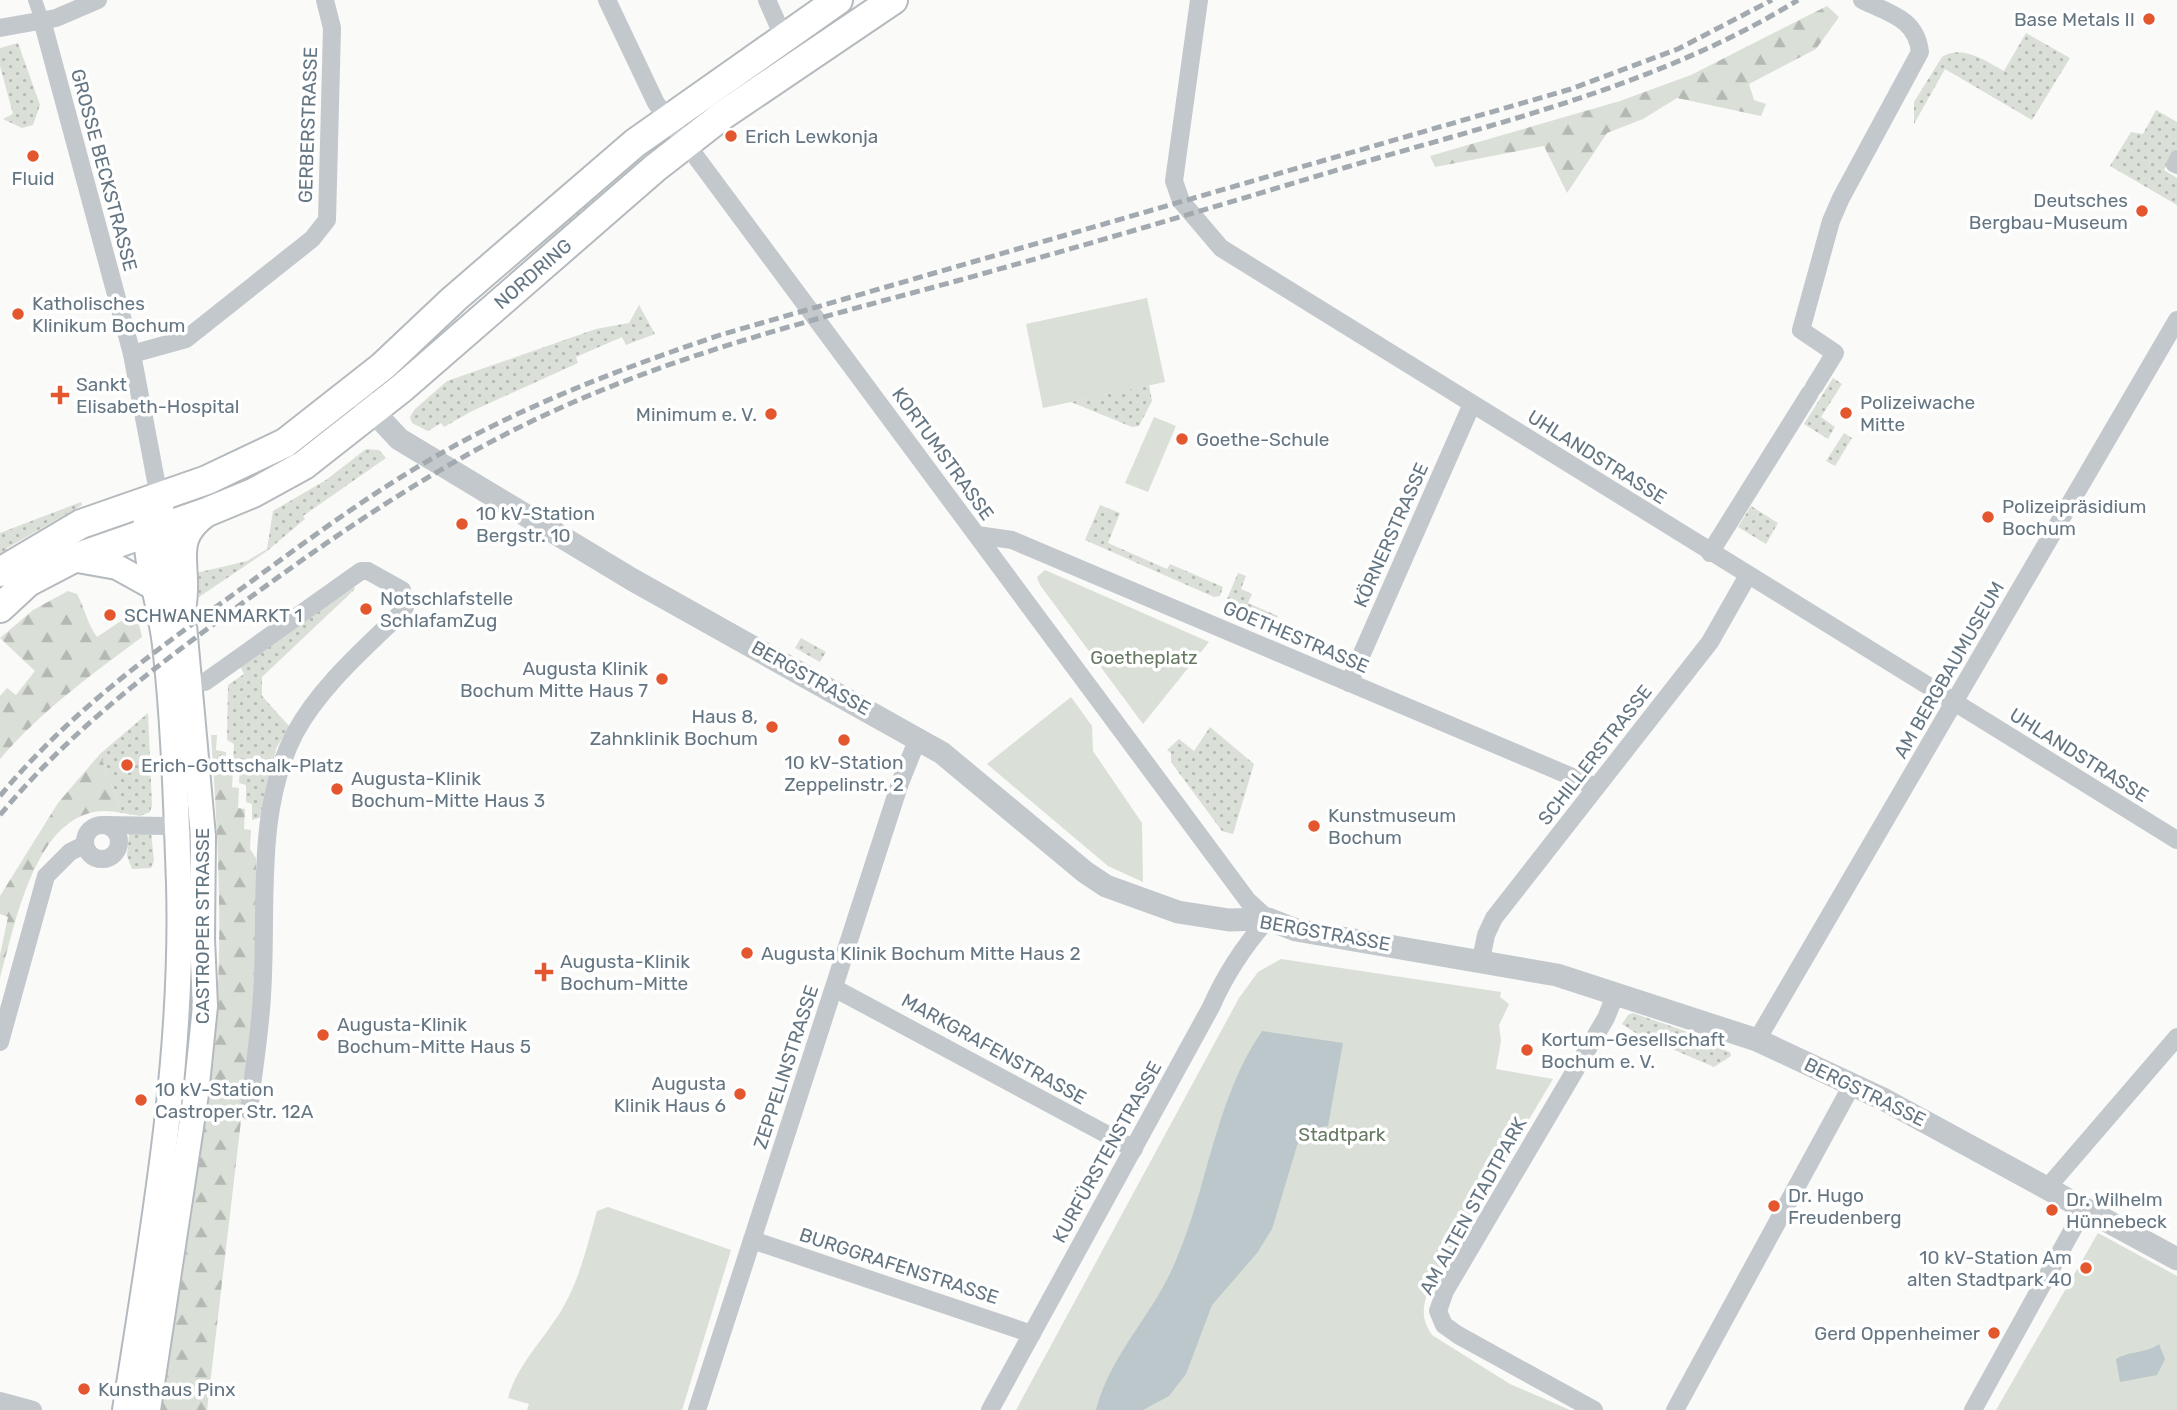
<svg xmlns="http://www.w3.org/2000/svg" width="2177" height="1410" viewBox="0 0 2177 1410" font-family="Rubik,sans-serif">
  <defs>
    <pattern id="grass-dots" width="8" height="8" patternUnits="userSpaceOnUse" patternTransform="scale(1.75)"><rect width="8" height="8" fill="#dadfd7"/><path d="M2 2h.1M6 6h.1" fill="none" stroke="#b4b9b4" stroke-width="1.8" stroke-linecap="round"/></pattern>
    <pattern id="forest-firs" width="22" height="20" patternUnits="userSpaceOnUse" patternTransform="scale(1.75)"><rect width="22" height="20" fill="#dadfd7"/><path d="M5 1l3.5 6h-7zM16 11l3.5 6h-7z" fill="#b4b9b4"/></pattern>
  </defs>
  <rect width="100%" height="100%" fill="#fafaf8"/>
  <g fill="url(#grass-dots)">
    <path d="M2026,33L2070,58L2032,120L1945,69L1914,124V102L1942,57C1963,44 1985,61 2004,71Z"/>
    <polygon points="18,43 40,105 33,125 22,128 3,119 13,114 0,66 0,48"/>
    <polygon points="2156,110 2177,122 2177,149 2164,170 2177,178 2177,205 2110,166 2131,132 2143,134"/>
    <polygon points="637,154 645,164 401,377 397,372 522,263"/>
    <polygon points="639,305 655,334 626,345 622,337 576,357 578,363 472,411 444,427 441,423 428,431 412,423 410,417 415,409 447,381 596,329 629,323"/>
    <polygon points="1833,378 1842,384 1821,417 1835,427 1828,439 1804,424"/>
    <polygon points="1149,385 1152,401 1139,426 1132,427 1071,402"/>
    <polygon points="1844,433 1852,438 1835,466 1826,461"/>
    <polygon points="366,449 379,450 386,458 303,516 305,519 267,551 199,597 196,573 247,561 267,549 273,511 326,480"/>
    <polygon points="81,502 82,505 7,548 9,555 0,561 0,533"/>
    <polygon points="1100,505 1120,513 1108,543 1167,569 1170,564 1223,587 1220,596 1214,597 1085,540"/>
    <polygon points="1751,506 1778,523 1766,544 1738,527"/>
    <polygon points="1238,573 1246,576 1241,589 1252,594 1248,603 1278,616 1274,624 1229,604 1227,599"/>
    <polygon points="352,584 355,589 262,677 262,696 289,726 276,749 262,817 252,820 252,804 246,802 246,785 239,783 240,767 233,763 234,744 227,740 228,685 244,674 240,666"/>
    <polygon points="801,638 826,652 820,662 795,648"/>
    <polygon points="148,713 152,805 150,812 140,816 122,813 100,754"/>
    <polygon points="1210,727 1254,764 1233,834 1222,831 1171,762 1171,753 1167,750 1179,739 1194,751"/>
    <polygon points="151,832 154,861 151,868 132,869 127,856 129,834"/>
    <polygon points="1633,1013 1691,1033 1695,1039 1730,1052 1731,1056 1714,1067 1637,1034 1622,1024 1628,1015"/>
  </g>
  <g fill="url(#forest-firs)">
    <polygon points="1827,6 1839,17 1816,49 1749,84 1754,100 1766,104 1761,116 1677,98 1643,119 1607,133 1567,193 1544,146 1435,167 1430,156 1620,101 1691,75"/>
    <path d="M68,591L77,594C85,609 87,623 97,637L136,611L142,637C92,674 41,711 0,759V696L7,688L16,695L35,671L0,638L33,610Z"/>
    <path d="M211,735H217L216,750L226,752L225,769L233,771L232,787L239,788L238,808L245,809L244,829L251,830L250,849L256,858L258,976L207,1410H162C179,1288 202,1165 214,1042C224,940 218,837 211,735Z"/>
    <path d="M100,754L122,813C38,793 16,922 0,978V955L8,917L0,914V896L58,803Z"/>
  </g>
  <g fill="#dadfd7">
    <polygon points="1147,298 1165,382 1043,408 1026,324"/>
    <polygon points="1154,417 1176,426 1148,492 1125,483"/>
    <polygon points="1045,570 1209,642 1143,724 1040,585 1037,577"/>
    <polygon points="1071,697 1092,726 1093,751 1142,823 1143,882 1108,866 987,764"/>
    <path d="M1281,959L1501,992L1500,997L1509,1004L1499,1025L1501,1041L1496,1069L1553,1079L1429,1289C1422,1307 1421,1319 1432,1335L1510,1384L1570,1410H1016L1239,998L1258,972Z"/>
    <path d="M608,1207L731,1250L682,1410H527L529,1404L508,1398C518,1362 547,1337 565,1304C581,1275 588,1242 597,1211Z"/>
    <polygon points="2098,1233 2177,1276 2177,1410 1996,1410"/>
  </g>
  <g fill="#bbc7cb">
    <path d="M1262,1031L1343,1043L1328,1126L1315,1128L1299,1139L1272,1229L1257,1253L1212,1305L1186,1374L1169,1396L1143,1410H1096C1110,1355 1152,1316 1174,1265C1208,1189 1214,1101 1262,1031Z"/>
    <path d="M2159,1344L2165,1359L2157,1375L2120,1382L2116,1359C2131,1350 2146,1354 2159,1344Z"/>
  </g>
  <g fill="none" stroke-linecap="round" stroke-linejoin="round">
    <defs>
      <g id="secondary">
        <polyline points="72,559 117,567 153,587"/>
        <path d="M125,1410C152,1235 184,1061 179,883C176,804 174,724 165,645C160,600 143,561 146,515"/>
        <polyline points="148,1410 196,1094 205,1006 202,939 203,836 182,603 172,586 161,508"/>
      </g>
      <g id="primary">
        <polyline points="0,572 81,524 207,480 285,443 383,366 454,299 635,143 838,0"/>
        <path d="M182,603C188,564 168,540 205,513"/>
        <polyline points="0,608 28,582 72,559 207,512 253,493 304,465 402,388 655,168 723,115 893,0"/>
      </g>
    </defs>
    <use href="#secondary" stroke="#b3babf" stroke-width="28"/>
    <use href="#primary" stroke="#b5babe" stroke-width="32"/>
    <g stroke="#c3c8cc" stroke-width="14">
      <polyline points="35,0 42,20"/>
      <polyline points="2177,157 2173,165 2177,167"/>
    </g>
    <g stroke="#c3c8cc" stroke-width="18">
      <path d="M607,0L656,103L1248,901L1268,919C1243,947 1226,973 1211,1007L990,1410"/>
      <polyline points="767,0 783,36"/>
      <polyline points="1199,0 1174,181 1181,201 1221,248 2177,840"/>
      <polyline points="42,20 132,354 159,497"/>
      <polyline points="0,28 56,18 98,0"/>
      <polyline points="132,354 186,339 312,239 327,220 332,28 325,0"/>
      <path d="M1814,387L1835,353L1801,330L1831,221L1841,198L1920,52C1916,18 1890,14 1862,0"/>
      <polyline points="977,535 1012,540 1596,787"/>
      <polyline points="1710,553 1810,393"/>
      <path d="M205,682L361,571H368L402,590L405,607L400,614C363,650 320,687 295,733C254,812 268,909 262,995C260,1034 253,1073 249,1111"/>
      <polyline points="1349,683 1472,404"/>
      <circle cx="102" cy="842" r="17"/>
      <polyline points="105,825 166,826 184,837"/>
      <polyline points="1481,960 1486,935 1494,918 1710,642 1747,577"/>
      <polyline points="834,988 1134,1149"/>
      <polyline points="1757,1040 2177,320"/>
      <polyline points="0,1042 46,876 70,852 84,845"/>
      <polyline points="2047,1188 2177,1037"/>
      <polyline points="752,1240 1032,1334"/>
      <polyline points="0,1401 33,1410"/>
      <polyline points="697,1410 900,783 918,738"/>
      <polyline points="1594,1410 1458,1335 1444,1325 1438,1311 1445,1291 1606,1018 1616,993"/>
      <polyline points="1675,1410 1852,1085"/>
      <polyline points="1973,1410 2084,1209"/>
    </g>
    <polyline stroke="#c3c8cc" stroke-width="23" points="361,398 399,439 633,580 942,753 1085,872 1106,886 1178,912 1229,920 1268,919 1296,930 1557,975 1757,1040 1885,1100 2177,1259"/>
    <use href="#secondary" stroke="#fff" stroke-width="24"/>
    <use href="#primary" stroke="#fff" stroke-width="28"/>
    <g stroke="#a2aab0" stroke-width="5" stroke-dasharray="10 5" stroke-linecap="butt">
      <path d="M0,796C65,717 145,658 227,599C296,549 364,497 438,455C527,404 623,368 720,335L1571,89L1678,49L1772,0"/>
      <path d="M0,815C69,732 147,673 233,610C339,532 446,458 567,405C693,349 828,316 960,280C1090,244 1218,206 1347,167C1500,122 1661,85 1798,0"/>
    </g>
  </g>
  <g fill="#e4572e" stroke="#fff" stroke-width="2.5">
    <circle cx="2149" cy="19" r="7"/>
    <circle cx="731" cy="136" r="7"/>
    <circle cx="33" cy="156" r="7"/>
    <circle cx="2142" cy="211" r="7"/>
    <circle cx="18" cy="314" r="7"/>
    <path d="M56.5 384.5h7v7h7v7h-7v7h-7v-7h-7v-7h7z"/>
    <circle cx="1846" cy="413" r="7"/>
    <circle cx="771" cy="414" r="7"/>
    <circle cx="1182" cy="439" r="7"/>
    <circle cx="1988" cy="517" r="7"/>
    <circle cx="462" cy="524" r="7"/>
    <circle cx="366" cy="609" r="7"/>
    <circle cx="110" cy="615" r="7"/>
    <circle cx="662" cy="679" r="7"/>
    <circle cx="772" cy="727" r="7"/>
    <circle cx="844" cy="740" r="7"/>
    <circle cx="127" cy="765" r="7"/>
    <circle cx="337" cy="789" r="7"/>
    <circle cx="1314" cy="826" r="7"/>
    <circle cx="747" cy="953" r="7"/>
    <path d="M540.5 961.5h7v7h7v7h-7v7h-7v-7h-7v-7h7z"/>
    <circle cx="323" cy="1035" r="7"/>
    <circle cx="1527" cy="1050" r="7"/>
    <circle cx="740" cy="1094" r="7"/>
    <circle cx="141" cy="1100" r="7"/>
    <circle cx="1774" cy="1206" r="7"/>
    <circle cx="2052" cy="1210" r="7"/>
    <circle cx="2086" cy="1268" r="7"/>
    <circle cx="1994" cy="1333" r="7"/>
    <circle cx="84" cy="1389" r="7"/>
  </g>
  <g text-anchor="middle" dominant-baseline="central" stroke-width="7" stroke-linejoin="round" paint-order="stroke">
    <g font-size="19" fill="#657683" stroke="#fff" text-anchor="start">
      <text x="2135" y="19" text-anchor="end">Base Metals II</text>
      <text x="745" y="136">Erich Lewkonja</text>
      <text x="33" y="178" text-anchor="middle">Fluid</text>
      <text x="2128" y="200" text-anchor="end">Deutsches<tspan x="2128" dy="22">Bergbau-Museum</tspan></text>
      <text x="32" y="303">Katholisches<tspan x="32" dy="22">Klinikum Bochum</tspan></text>
      <text x="76" y="384">Sankt<tspan x="76" dy="22">Elisabeth-Hospital</tspan></text>
      <text x="1860" y="402">Polizeiwache<tspan x="1860" dy="22">Mitte</tspan></text>
      <text x="757" y="414" text-anchor="end">Minimum e. V.</text>
      <text x="1196" y="439">Goethe-Schule</text>
      <text x="2002" y="506">Polizeipräsidium<tspan x="2002" dy="22">Bochum</tspan></text>
      <text x="476" y="513">10 kV-Station<tspan x="476" dy="22">Bergstr. 10</tspan></text>
      <text x="380" y="598">Notschlafstelle<tspan x="380" dy="22">SchlafamZug</tspan></text>
      <text x="124" y="615">SCHWANENMARKT 1</text>
      <text x="648" y="668" text-anchor="end">Augusta Klinik<tspan x="648" dy="22">Bochum Mitte Haus 7</tspan></text>
      <text x="758" y="716" text-anchor="end">Haus 8,<tspan x="758" dy="22">Zahnklinik Bochum</tspan></text>
      <text x="844" y="762" text-anchor="middle">10 kV-Station<tspan x="844" dy="22">Zeppelinstr. 2</tspan></text>
      <text x="141" y="765">Erich-Gottschalk-Platz</text>
      <text x="351" y="778">Augusta-Klinik<tspan x="351" dy="22">Bochum-Mitte Haus 3</tspan></text>
      <text x="1328" y="815">Kunstmuseum<tspan x="1328" dy="22">Bochum</tspan></text>
      <text x="761" y="953">Augusta Klinik Bochum Mitte Haus 2</text>
      <text x="560" y="961">Augusta-Klinik<tspan x="560" dy="22">Bochum-Mitte</tspan></text>
      <text x="337" y="1024">Augusta-Klinik<tspan x="337" dy="22">Bochum-Mitte Haus 5</tspan></text>
      <text x="1541" y="1039">Kortum-Gesellschaft<tspan x="1541" dy="22">Bochum e. V.</tspan></text>
      <text x="726" y="1083" text-anchor="end">Augusta<tspan x="726" dy="22">Klinik Haus 6</tspan></text>
      <text x="155" y="1089">10 kV-Station<tspan x="155" dy="22">Castroper Str. 12A</tspan></text>
      <text x="1788" y="1195">Dr. Hugo<tspan x="1788" dy="22">Freudenberg</tspan></text>
      <text x="2066" y="1199">Dr. Wilhelm<tspan x="2066" dy="22">Hünnebeck</tspan></text>
      <text x="2072" y="1257" text-anchor="end">10 kV-Station Am<tspan x="2072" dy="22">alten Stadtpark 40</tspan></text>
      <text x="1980" y="1333" text-anchor="end">Gerd Oppenheimer</text>
      <text x="98" y="1389">Kunsthaus Pinx</text>
    </g>
    <g font-size="19" fill="#657683" stroke="#fff">
      <text transform="translate(308 125) rotate(-88)">GERBERSTRASSE</text>
      <text transform="translate(104 170) rotate(75)">GROSSE BECKSTRASSE</text>
      <text transform="translate(533 274) rotate(-41)">NORDRING</text>
      <text transform="translate(943 454) rotate(54)">KORTUMSTRASSE</text>
      <text transform="translate(1597 457) rotate(32)">UHLANDSTRASSE</text>
      <text transform="translate(1391 535) rotate(-66)">KÖRNERSTRASSE</text>
      <text transform="translate(1296 637) rotate(23)">GOETHESTRASSE</text>
      <text transform="translate(1949 670) rotate(-60)">AM BERGBAUMUSEUM</text>
      <text transform="translate(811 678) rotate(29)">BERGSTRASSE</text>
      <text transform="translate(1595 755) rotate(-52)">SCHILLERSTRASSE</text>
      <text transform="translate(2079 755) rotate(32)">UHLANDSTRASSE</text>
      <text transform="translate(202 926) rotate(-90)">CASTROPER STRASSE</text>
      <text transform="translate(1325 933) rotate(10)">BERGSTRASSE</text>
      <text transform="translate(994 1049) rotate(29)">MARKGRAFENSTRASSE</text>
      <text transform="translate(786 1067) rotate(-72)">ZEPPELINSTRASSE</text>
      <text transform="translate(1865 1092) rotate(26)">BERGSTRASSE</text>
      <text transform="translate(1107 1152) rotate(-61)">KURFÜRSTENSTRASSE</text>
      <text transform="translate(1473 1206) rotate(-61)">AM ALTEN STADTPARK</text>
      <text transform="translate(899 1266) rotate(18)">BURGGRAFENSTRASSE</text>
    </g>
    <g font-size="19" fill="#687a64" stroke="#fff">
      <text x="1144" y="657">Goetheplatz</text>
      <text x="1342" y="1134">Stadtpark</text>
    </g>
  </g>
</svg>
